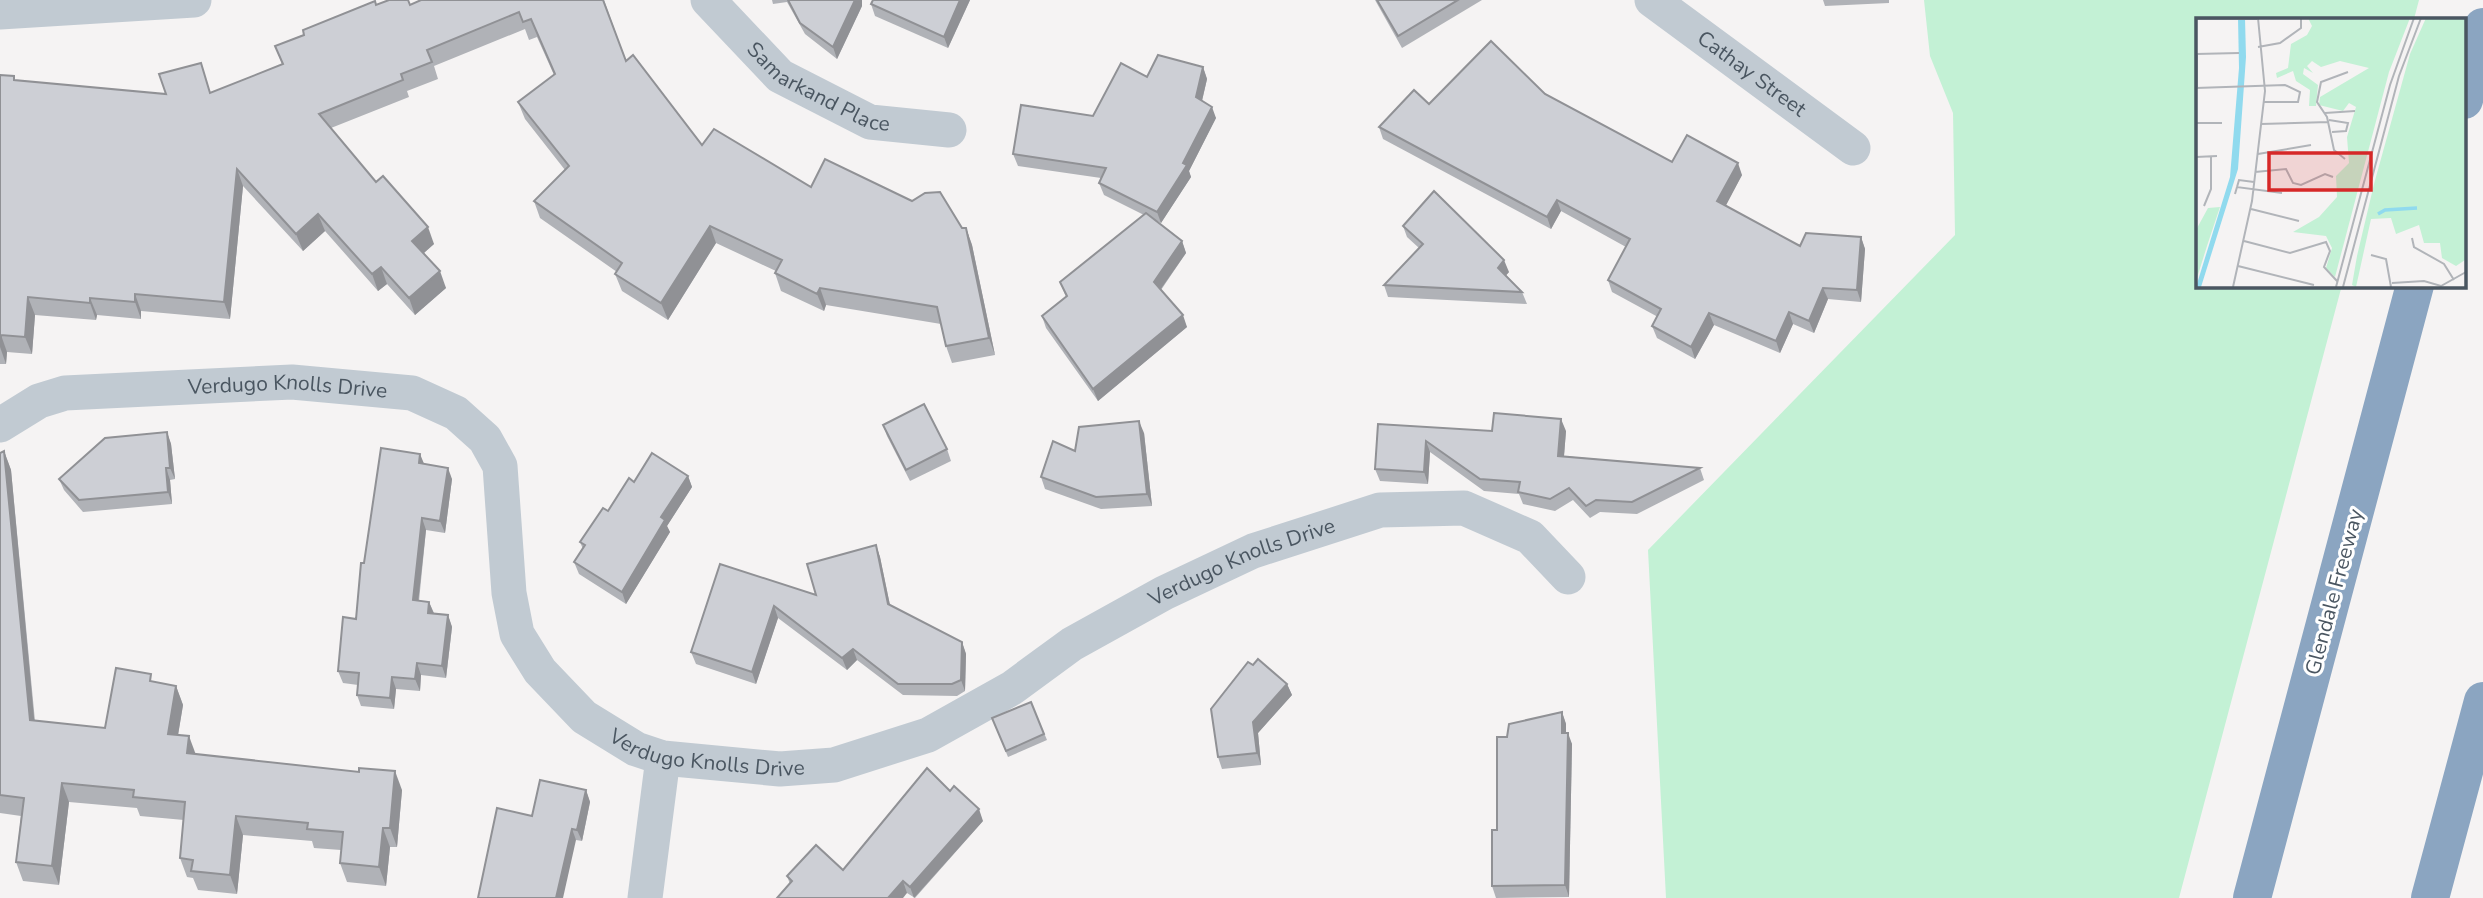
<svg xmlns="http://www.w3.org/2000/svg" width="2483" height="898" viewBox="0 0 2483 898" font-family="'Nunito Sans',sans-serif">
  <rect width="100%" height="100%" fill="#f5f3f3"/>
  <polygon fill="#c3f1d5" points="1924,0 2419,0 2414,19 2198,19 2198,285 2342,285 2179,898 1666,898 1648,550 1955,235 1953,113 1930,56"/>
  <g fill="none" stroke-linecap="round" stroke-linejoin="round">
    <g stroke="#c1cad2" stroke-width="35">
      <path id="s1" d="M708,0L780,76L870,122L949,130"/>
      <path id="s2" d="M1652,0L1853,148"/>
      <polyline points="0,12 194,0"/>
      <path id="s3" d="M0,425L39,401L65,393L292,382L412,393L456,413L485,439L500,466L509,593L517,634L540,671L584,717L636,749L663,758L780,769L834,765L928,735L1012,688L1072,644L1164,593L1253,551L1380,510L1464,508L1530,537L1568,577"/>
      <polyline points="645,898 663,758"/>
    </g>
    <g stroke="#8ba5c1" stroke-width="38">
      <polyline points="2464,100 2483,27"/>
      <polyline points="2252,898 2415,285"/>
      <polyline points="2430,898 2483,701"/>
    </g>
  </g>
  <g fill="#b0b2b7">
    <polygon points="604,0 626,61 702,145 811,187 962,228 966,228 972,245 995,355 952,363 946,346 941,324 826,305 824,311 781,291 775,273 776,271 716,243 668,320 622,291 615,274 617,272 540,218 534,201 565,170 525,119 518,102 554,75 537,37 529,40 525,29 434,66 438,79 407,91 409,97 331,128 376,182 434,244 424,253 446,288 415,315 387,284 378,291 325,231 303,251 243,186 230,319 141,311 141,319 97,315 96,320 35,315 32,354 7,352 6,364 0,364 0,75 14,76 15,80 166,94 211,93 282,64 275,46 376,5"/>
    <polygon points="772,0 862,0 862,6 837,59 805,34 787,2 773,4"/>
    <polygon points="873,0 970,0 948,48 875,16 871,4"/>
    <polygon points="1375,0 1482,0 1402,48"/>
    <polygon points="1823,0 1889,0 1889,3 1825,6"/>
    <polygon points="1203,67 1207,79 1202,101 1216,118 1189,171 1191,177 1161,223 1155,220 1182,241 1186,253 1161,290 1187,327 1098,401 1046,328 1042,316 1066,297 1060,282 1144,215 1104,195 1099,183 1101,178 1018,166 1013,154 1093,116 1147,77"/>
    <polygon points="1545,94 1672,162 1742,175 1725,206 1800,246 1861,237 1865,249 1861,302 1828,299 1814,333 1793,324 1780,353 1714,325 1695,359 1657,338 1652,326 1658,317 1612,292 1608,280 1626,247 1561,211 1551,229 1383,139 1379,127 1429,104"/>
    <polygon points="1403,226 1509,272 1506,275 1522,292 1527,304 1388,297 1384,285 1419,248 1407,237"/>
    <polygon points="1378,424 1492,431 1566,431 1564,456 1700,468 1704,480 1637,514 1600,512 1590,518 1573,500 1555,511 1523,504 1519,494 1484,491 1430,452 1428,484 1380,481 1375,469"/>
    <polygon points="883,425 947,449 951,461 910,481 887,436"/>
    <polygon points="167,432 171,444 175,479 170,480 172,504 83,512 64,490 59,479"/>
    <polygon points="1144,433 1152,506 1101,509 1045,489 1041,477 1075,451"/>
    <polygon points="4,451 11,470 35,721 105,728 154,682 176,686 183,705 178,735 196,754 402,790 397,847 390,847 386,886 347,882 340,863 341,850 314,848 312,841 243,835 237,894 198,890 193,878 187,877 180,858 184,820 140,816 137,808 69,802 59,885 23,881 16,862 21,816 0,813 0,453"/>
    <polygon points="424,464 452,479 445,533 426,530 419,601 429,602 434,613 448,615 452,627 446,678 421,675 420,691 396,689 394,709 361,706 357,695 358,685 343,683 338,671 356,619 364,563"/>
    <polygon points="688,476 692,487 667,526 670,532 626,604 579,574 574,562 583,549 580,542 634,482"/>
    <polygon points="876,545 880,557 890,605 962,642 966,654 965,691 957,696 903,695 857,660 847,670 778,618 756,684 696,664 691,652 720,564 816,595"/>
    <polygon points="1287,684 1292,695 1258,733 1261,765 1222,769 1218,757"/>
    <polygon points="1031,702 1047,740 1008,757 992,718"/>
    <polygon points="1562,712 1566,724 1566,733 1572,744 1569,897 1496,898 1492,886 1507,737"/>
    <polygon points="586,790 590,802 582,841 576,840 532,816"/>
    <polygon points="983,821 915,898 907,893 790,884 787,876 843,870"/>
  </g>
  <g fill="#909195">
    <polygon points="855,0 862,0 862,6 837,59 833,47"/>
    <polygon points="960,0 970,0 948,48 944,37"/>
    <polygon points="1203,67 1207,79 1200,109 1196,97"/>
    <polygon points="1212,107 1216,118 1189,171 1191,177 1161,223 1157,212"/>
    <polygon points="1738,163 1742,175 1722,213 1717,201"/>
    <polygon points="237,169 243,186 230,319 224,302"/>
    <polygon points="1557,200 1561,211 1551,229 1547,217"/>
    <polygon points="318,214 325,231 303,251 296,234"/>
    <polygon points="710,226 716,243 668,320 661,303"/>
    <polygon points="428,227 434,244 418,258 412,241"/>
    <polygon points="966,228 972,245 995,355 989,338"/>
    <polygon points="1861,237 1865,249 1861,302 1857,290"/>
    <polygon points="1182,241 1186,253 1158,293 1154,282"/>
    <polygon points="1504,260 1509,272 1502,280 1498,268"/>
    <polygon points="381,267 387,284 378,291 372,274"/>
    <polygon points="440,271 446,288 415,315 409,298"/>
    <polygon points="820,288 826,305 824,311 817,294"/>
    <polygon points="1823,288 1828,299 1814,333 1809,321"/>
    <polygon points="135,294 141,311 141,319 135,302"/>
    <polygon points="28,297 35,315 32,354 25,337"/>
    <polygon points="90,298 97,315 96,320 90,303"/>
    <polygon points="1789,312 1793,324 1780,353 1776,341"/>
    <polygon points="1709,313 1714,325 1695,359 1691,347"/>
    <polygon points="1183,315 1187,327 1098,401 1093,389"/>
    <polygon points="1,335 7,352 6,364 0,347"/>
    <polygon points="1561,419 1566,431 1563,468 1558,456"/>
    <polygon points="1139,421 1144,433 1152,506 1147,494"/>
    <polygon points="167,432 171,444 175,479 170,468"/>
    <polygon points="1426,441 1430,452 1428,484 1424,472"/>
    <polygon points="4,451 11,470 36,739 30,720"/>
    <polygon points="420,454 425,466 419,463"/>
    <polygon points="166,468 170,480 172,504 168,492"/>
    <polygon points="448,468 452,479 445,533 440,521"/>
    <polygon points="688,476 692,487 667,526 670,532 626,604 622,592 661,517"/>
    <polygon points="422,518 426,530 417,612 413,600"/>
    <polygon points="876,545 880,557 892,615 888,604"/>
    <polygon points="429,602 434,614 428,613"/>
    <polygon points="774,606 778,618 756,684 752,672"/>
    <polygon points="448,615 452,627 446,678 442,666"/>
    <polygon points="962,642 966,654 965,691 961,680"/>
    <polygon points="853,649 857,660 847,670 842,658"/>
    <polygon points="417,663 421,675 420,691 415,679"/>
    <polygon points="392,677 396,689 394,709 390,698"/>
    <polygon points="1287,684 1292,695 1258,733 1261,765 1257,753 1253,722"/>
    <polygon points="176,686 183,705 175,753 168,734"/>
    <polygon points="1562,712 1566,724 1566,744 1562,733"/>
    <polygon points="1568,733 1572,744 1569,897 1565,885"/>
    <polygon points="189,736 196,755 187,753"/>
    <polygon points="395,771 402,790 397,847 390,828"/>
    <polygon points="62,783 69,802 59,885 52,866"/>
    <polygon points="586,790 590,802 582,841 577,830"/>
    <polygon points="979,809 983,821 914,898 910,887"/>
    <polygon points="236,816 243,835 237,894 230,875"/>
    <polygon points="383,828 390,847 386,886 379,867"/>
    <polygon points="572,829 576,840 563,898 556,898"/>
    <polygon points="903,881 907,893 903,898 888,898"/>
  </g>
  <g fill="#cdcfd5" stroke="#909195" stroke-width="2">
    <polygon points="389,0 408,0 410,5 421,0 603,0 626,61 633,55 702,145 714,129 811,187 825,159 912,201 925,193 940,192 962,228 966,228 989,338 946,346 937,307 820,288 817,294 775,273 782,260 710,226 661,303 615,274 622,263 534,201 569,166 518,102 555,74 531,19 523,22 519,12 427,50 432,62 401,74 403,80 319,114 376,182 383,176 428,227 412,241 440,271 409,298 381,267 372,274 318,214 296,234 237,169 224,302 135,294 135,302 90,298 90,303 28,297 25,337 1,335 0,346 0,75 14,76 14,80 166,94 159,74 201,63 210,93 283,64 275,46 304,35 303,30 375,1 376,5"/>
    <polygon points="788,0 855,0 833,47 800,23"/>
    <polygon points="873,0 960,0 944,37 871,4"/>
    <polygon points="1377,0 1458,0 1398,36"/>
    <polygon points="1491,41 1545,94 1672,162 1687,135 1738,163 1717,201 1800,246 1806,233 1861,237 1857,290 1823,288 1809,321 1789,312 1776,341 1709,313 1691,347 1652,326 1661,309 1608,280 1630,239 1557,200 1547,217 1379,127 1414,90 1429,104"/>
    <polygon points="1158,55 1203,67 1196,97 1212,107 1183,163 1187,165 1157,212 1099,183 1106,168 1013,154 1021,105 1093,116 1121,63 1147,77"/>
    <polygon points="1434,191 1504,260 1498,268 1522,292 1384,285 1423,244 1403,226"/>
    <polygon points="1146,213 1182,241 1154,282 1183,315 1093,389 1042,316 1067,296 1060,282"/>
    <polygon points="924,404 947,449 906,470 883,425"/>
    <polygon points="1494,413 1561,419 1558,456 1700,468 1632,502 1596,500 1586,506 1569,488 1550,499 1518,492 1520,482 1480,479 1426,441 1424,472 1375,469 1378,424 1492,431"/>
    <polygon points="1139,421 1147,494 1096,497 1041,477 1053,441 1075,451 1079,427"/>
    <polygon points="167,432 170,468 166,468 168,492 79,500 59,479 105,438"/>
    <polygon points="381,448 420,454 419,463 448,468 440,521 422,518 413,600 429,602 428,613 448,615 442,666 417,663 415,679 392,677 390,698 357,695 359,673 338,671 343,617 356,619 361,563 364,563"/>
    <polygon points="4,451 30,720 105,728 116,668 151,674 150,681 176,686 168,734 189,736 187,753 359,772 359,768 395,771 390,828 383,828 379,867 340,863 343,832 307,829 308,823 236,816 230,875 191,871 193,860 180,858 185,802 133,797 134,790 62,783 52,866 16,862 24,798 0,795 0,453"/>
    <polygon points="652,453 688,476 661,517 665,520 622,592 574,562 585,545 580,542 603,508 608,511 629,478 634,482"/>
    <polygon points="876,545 888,604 962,642 961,680 952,684 898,684 853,649 842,658 774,606 752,672 691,652 720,564 816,595 807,564"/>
    <polygon points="1258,659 1287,684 1253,722 1257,753 1218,757 1211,709 1248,662 1253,665"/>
    <polygon points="1031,702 1044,734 1006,751 992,718"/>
    <polygon points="1562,712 1562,733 1568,733 1565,885 1492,886 1492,830 1497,830 1497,737 1507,737 1509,724"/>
    <polygon points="927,768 950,791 954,786 979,809 910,887 903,881 888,898 777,898 792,881 787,876 816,845 843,870"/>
    <polygon points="540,780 586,790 577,830 572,829 556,898 478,898 497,808 532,816"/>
  </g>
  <g text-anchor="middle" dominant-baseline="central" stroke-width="6" stroke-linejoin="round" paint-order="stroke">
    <g font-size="21" fill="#4a5661" stroke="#fff">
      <text stroke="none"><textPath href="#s2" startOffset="124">Cathay Street</textPath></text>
      <text stroke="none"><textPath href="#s1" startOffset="144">Samarkand Place</textPath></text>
      <text stroke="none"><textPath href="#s3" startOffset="296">Verdugo Knolls Drive</textPath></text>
      <text stroke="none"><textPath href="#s3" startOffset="1535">Verdugo Knolls Drive</textPath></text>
      <text transform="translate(2334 592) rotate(-75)">Glendale Freeway</text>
      <text stroke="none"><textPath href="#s3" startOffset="947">Verdugo Knolls Drive</textPath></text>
    </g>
  </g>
  <g transform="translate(2196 18)">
    <rect width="270" height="270" fill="#f5f3f3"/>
    <path d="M112,0H214L193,54L139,259L130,250L136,230L130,218L97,214L123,199L141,179L140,158L153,145L151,119L160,89L153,85L147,93L123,87L124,79L173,50L144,43L125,49L116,43L111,48L117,55L108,50L107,56L122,67L120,88H113L114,72L100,63L97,53L81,60L80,55L92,50L95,26L111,17L116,8ZM230,0H269V242L260,248L246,240L244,225H228L223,207L200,216L195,200L175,201L160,269L156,267L161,238L178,166L214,36ZM24,189L11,228L0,263V212L12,190Z" fill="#c3f1d5"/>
    <path d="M42,0H49L50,39L42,151L5,269H0L34,159L43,50Z" fill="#90daee"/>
    <path fill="none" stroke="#90daee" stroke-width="3.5" d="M182,196L189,192L221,190"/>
    <path fill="none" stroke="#b1b4b9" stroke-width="2" d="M0,1H61M62,29L84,25L105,10V0M0,36L43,35M1,36V70M0,70L89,67L104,74L102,84H68M129,95L159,93M133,102L152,105L150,113L136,114M0,105H26M65,106L133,104M62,136L115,127M0,139L21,138M149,141L138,132L131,99L121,84L125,64L152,54M59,154L90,151L97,165L105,167L129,156L137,159M41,169L43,162L58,164M39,176L41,169L86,175M8,188L15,171V139M55,191L103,203M216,220L218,229L248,246L258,262M48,223L94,235L130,224L134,233L128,249L141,263M175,237L190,241L195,269M42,248L118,267M196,265L228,263L245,268L270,254M37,269L56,183L69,73L62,0M140,269L194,67L218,0M147,269L203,58L225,0"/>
    <path fill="#d62828" fill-opacity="0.15" stroke="#d62828" stroke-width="3.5" d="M73,135H175V172H73Z"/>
    <rect width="270" height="270" fill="none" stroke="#4a5661" stroke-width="3.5"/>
  </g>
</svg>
